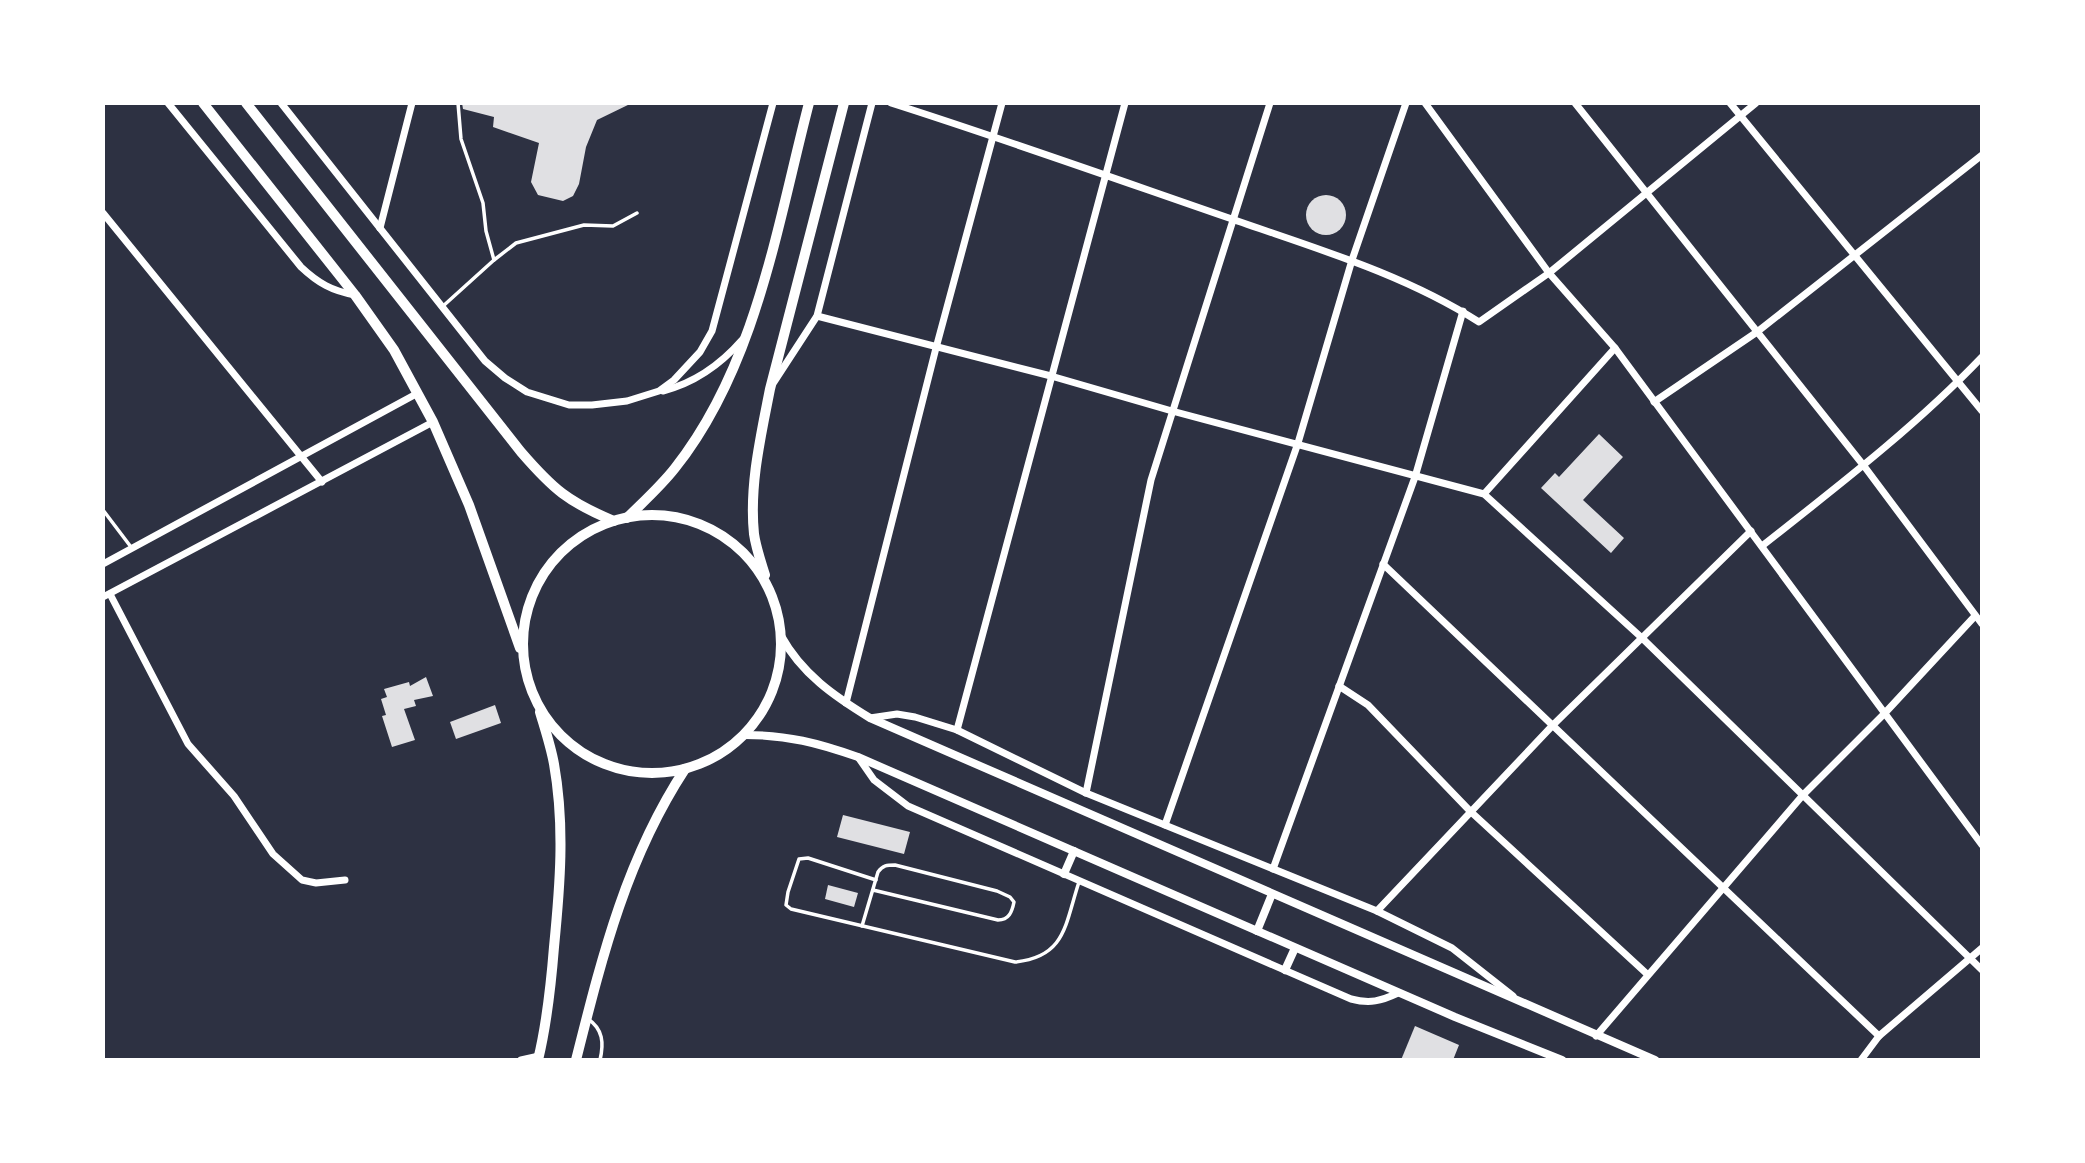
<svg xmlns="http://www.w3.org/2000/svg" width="2085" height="1163" viewBox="0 0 2085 1163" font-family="'Noto Serif',serif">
  <rect width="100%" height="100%" fill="#2d3142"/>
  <g fill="#e0e0e3">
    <polygon points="462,103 632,103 597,120 586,147 579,184 573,196 563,201 538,195 531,182 539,143 493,127 494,117 463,109"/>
    <circle cx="1326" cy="215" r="20"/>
    <polygon points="1599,434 1623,457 1583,500 1624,538 1611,553 1541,488 1555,473 1559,477"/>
    <polygon points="426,677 433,696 414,700 416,706 404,709 415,740 392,747 382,716 386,715 381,699 387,697 384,689 409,682 410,686"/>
    <polygon points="495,705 501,723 456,739 450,722"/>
    <polygon points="843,815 910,832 904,854 837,837"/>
    <polygon points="828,885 858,893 854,907 825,899"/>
    <polygon points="1415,1026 1459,1045 1453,1060 1401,1060"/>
  </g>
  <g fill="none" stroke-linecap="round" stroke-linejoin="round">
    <g stroke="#fff" stroke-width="3.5">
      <polyline points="494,260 516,243 584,225 613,226 637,213"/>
      <polyline points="442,307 494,260 486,231 483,203 461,139 458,103"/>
      <polyline points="103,510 131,547"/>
      <path d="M876,880L808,858L799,859L788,892L786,905L791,909L1015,962C1066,957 1065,924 1079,882"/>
      <path d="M862,926L878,872C883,865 887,865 895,865L997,891L1010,897L1014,902C1012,912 1009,920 998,920L873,890"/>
      <path d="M588,1019C603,1029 604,1043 600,1060"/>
    </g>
    <g stroke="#fff" stroke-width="7">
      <path d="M168,103L301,267C318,283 332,291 355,295"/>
      <polyline points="281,103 485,361 505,378 527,392 569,405 592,405 627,401 659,391 674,380 700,352 712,331 773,103"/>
      <path d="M891,103C1004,139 1116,179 1229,218C1314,248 1402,273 1479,322L1549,273L1756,103"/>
      <polyline points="1425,103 1549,273 1615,348 1982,845"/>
      <polyline points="1575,103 1864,466 1982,624"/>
      <polyline points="1730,103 1982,411"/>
      <polyline points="103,213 322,482"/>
      <polyline points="380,228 412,103"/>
      <polyline points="817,316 1051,376 1172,411 1484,494 1642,638 1982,970"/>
      <polyline points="774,382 817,316 872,103"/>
      <path d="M663,391C694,383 721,364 742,340"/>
      <polyline points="1654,402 1757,332 1982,155"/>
      <polyline points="1484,494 1615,348"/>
      <path d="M1762,546C1838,486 1915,427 1982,357"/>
      <polyline points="103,564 418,393"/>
      <polyline points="1383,564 1879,1036"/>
      <polyline points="110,594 188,744 234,796 273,854 302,880 316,883 345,880"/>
      <polyline points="103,597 433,422"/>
      <polyline points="1339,686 1368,705 1470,811 1647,974"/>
      <polyline points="846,703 936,348 1002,103"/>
      <polyline points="870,718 897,714 915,717 957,730 1086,793 1377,911 1452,948 1513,996"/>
      <polyline points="957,730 1125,103"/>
      <path d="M858,757L874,780L908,806L1351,999C1370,1004 1381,1001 1398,993"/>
      <polyline points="1086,793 1151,480 1270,103"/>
      <polyline points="1165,825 1298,443 1352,260 1406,103"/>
      <polyline points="1273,869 1415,477 1463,311"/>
      <polyline points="1377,911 1553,725 1751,531"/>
      <polyline points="1596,1036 1803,795 1884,714 1975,616"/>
      <polyline points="521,1060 539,1056"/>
      <polyline points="1861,1060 1879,1036 1982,948"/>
    </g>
    <g stroke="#fff" stroke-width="8">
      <path d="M781,636C802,674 834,696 870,718L1655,1060"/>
      <path d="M745,735C788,735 818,743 858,757L1455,1017L1562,1060"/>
      <polyline points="1064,874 1074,851"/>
      <polyline points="1257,931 1272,894"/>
      <polyline points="1285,970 1295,948"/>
    </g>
    <g stroke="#fff" stroke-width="10">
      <polyline points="203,103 355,295 394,350 433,422 469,505 520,648"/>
      <path d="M246,103L521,452C553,489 568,502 614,521"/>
      <circle cx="652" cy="644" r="129"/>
      <path d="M627,518C643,502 661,486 675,468C756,366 777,226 809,103"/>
      <path d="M765,575C761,562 756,548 754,534C749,486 761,435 770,389L844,103"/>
      <path d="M538,1060C547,1023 551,985 554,947C560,886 565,826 554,764C551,747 545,729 540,712"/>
      <path d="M576,1060C602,957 626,859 685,769"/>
    </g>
  </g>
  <rect width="2085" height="1163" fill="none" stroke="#ffffff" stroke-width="210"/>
</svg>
